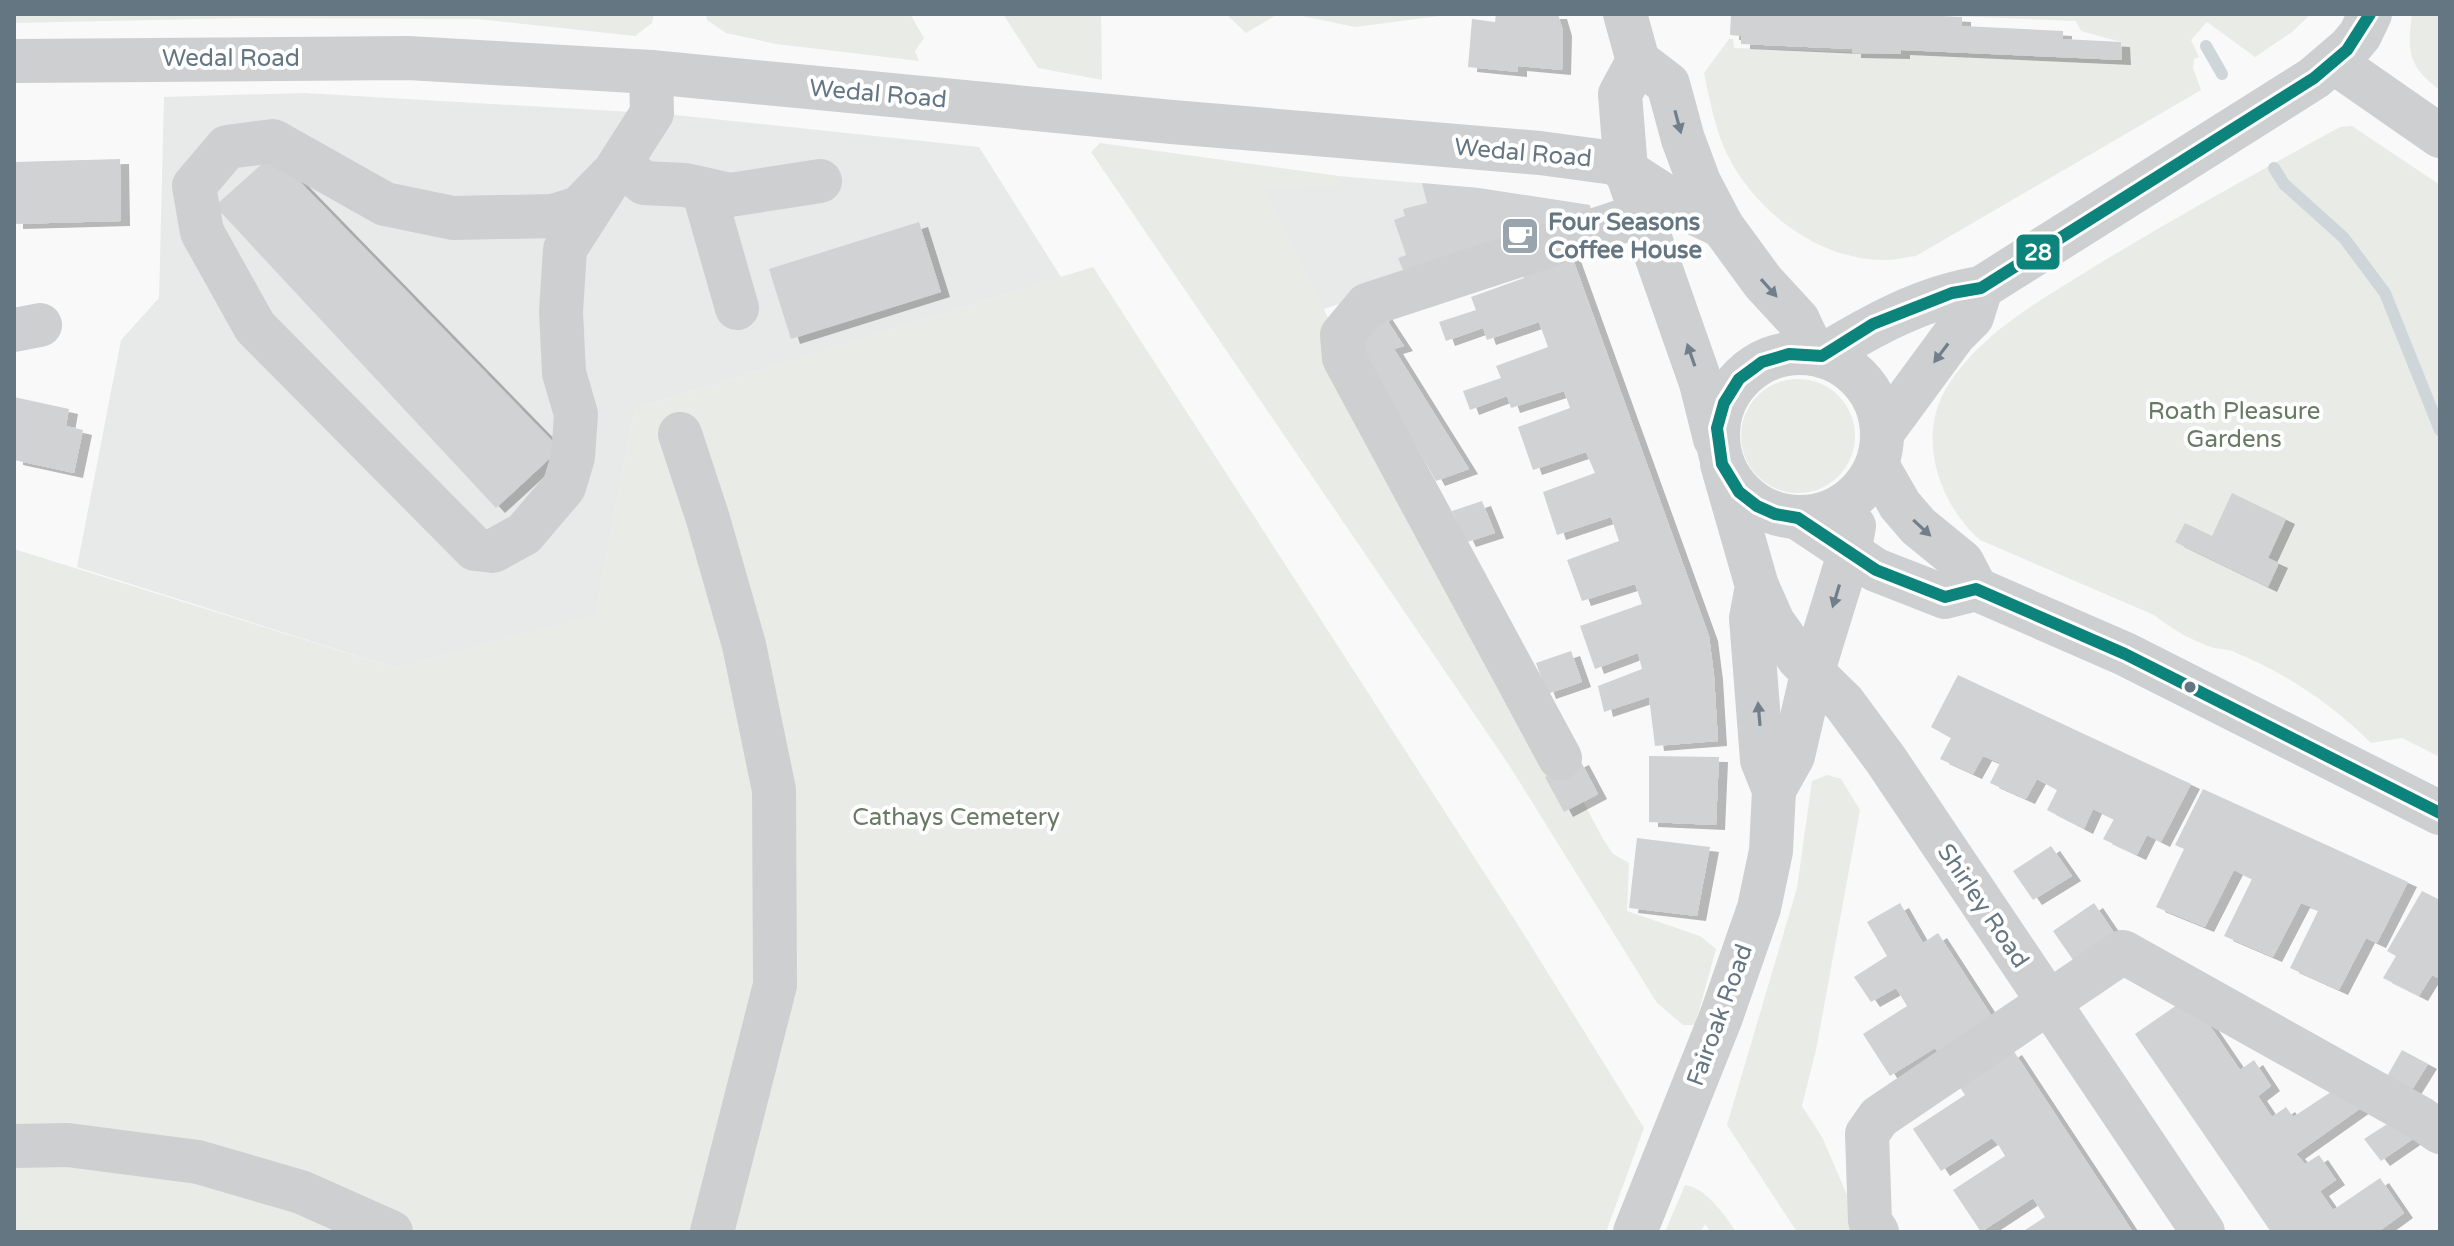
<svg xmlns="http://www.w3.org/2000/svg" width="2454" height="1246" viewBox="0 0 2454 1246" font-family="'Varela Round',sans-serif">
  <defs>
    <filter id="shadow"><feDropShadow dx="9" dy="5" stdDeviation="0" flood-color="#0004"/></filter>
  </defs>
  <rect width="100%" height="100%" fill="#f9f9f9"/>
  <g fill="#e8e9e9">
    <polygon points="304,93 666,114 979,147 1061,277 635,409 595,615 395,668 77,567 121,340 159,298 164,97"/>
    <polygon points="1248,164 1338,176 1479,188 1500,253 1317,311"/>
  </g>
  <g fill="#e8ebe6">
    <polygon points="14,14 654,14 652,23 635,36 478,19 247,18 14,23"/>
    <polygon points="706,14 910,14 924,38 915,51 919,61 776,44 726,33 707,20"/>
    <polygon points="1003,14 1101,14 1102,80 1038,68"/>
    <polygon points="1226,14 1278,14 1246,33"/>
    <polygon points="1293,14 1454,14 1355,27"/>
    <path d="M1905,14H2311L2292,32L2255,57L2207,22L2191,40L2199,57L2194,59L2193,68L2201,90L1916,256C1906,257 1896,260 1886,260C1820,261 1756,212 1728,156C1715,130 1710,101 1704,73L1729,39H1733L1734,48L1901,54V50L2122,60L2121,42L2081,31L2076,21Z"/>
    <path d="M2412,14H2440V90C2408,67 2407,51 2412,14Z"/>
    <path d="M2352,126L2440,185V757L2402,738L2371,743C2332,704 2284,672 2232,651C2226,649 2220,649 2214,648C2192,641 2172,629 2154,615L1980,540C1939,504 1916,437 1947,387C1982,331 2043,299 2097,265C2176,217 2258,172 2340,127Z"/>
    <polygon points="1100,143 1338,176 1342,186 1264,188 1331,324 1603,839 1613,854 1629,863 1627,911 1700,936 1716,949 1695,1025 1683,1025 1657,1003 1509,765 1091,152"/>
    <polygon points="1093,267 1520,928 1644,1128 1606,1232 14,1232 14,549 395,668 595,614 635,409"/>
    <circle cx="1798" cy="436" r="57"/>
    <polygon points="1827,775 1841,779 1860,810 1816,1050 1802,1106 1822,1137 1863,1232 1797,1232 1727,1125 1797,888 1812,781"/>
    <path d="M1685,1185C1705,1187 1726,1216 1736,1232H1711L1705,1224L1701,1232H1665Z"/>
  </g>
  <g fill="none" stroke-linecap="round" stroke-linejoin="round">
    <g stroke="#ced6d9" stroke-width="12">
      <polyline points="2206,46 2222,74"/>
      <polyline points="2274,168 2284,184 2344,238 2385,293 2440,430"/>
    </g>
  </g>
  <g fill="#d0d2d3" filter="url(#shadow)">
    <polygon points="1496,14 1558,14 1563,31 1562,70 1518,66 1518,72 1468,67 1472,19 1495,22"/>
    <polygon points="1731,14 1905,14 1962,17 1962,26 2063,31 2063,39 2121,42 2122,60 1901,50 1901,54 1852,53 1852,49 1741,44 1741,36 1730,35"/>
    <polygon points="273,154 560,449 496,508 215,206"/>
    <polygon points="120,159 121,221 14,224 14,162"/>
    <polygon points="1422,183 1479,188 1590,205 1593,219 1406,277 1398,258 1406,255 1394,220 1405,216 1403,209 1427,203"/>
    <polygon points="919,222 941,292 791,339 769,269"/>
    <polygon points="1569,248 1709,636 1714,675 1718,741 1655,746 1649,697 1604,712 1598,686 1642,669 1638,653 1595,669 1580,626 1642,604 1635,584 1582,601 1567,560 1619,541 1611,517 1557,535 1543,492 1595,473 1586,452 1533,470 1518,427 1570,408 1564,391 1511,408 1507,396 1470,410 1463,391 1501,378 1496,366 1548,347 1539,322 1487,340 1483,328 1446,341 1439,322 1476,310 1471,297 1524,278 1519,266"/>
    <polygon points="1383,314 1404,346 1394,349 1469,469 1436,481 1367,359 1355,334"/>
    <polygon points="14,397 69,409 66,426 83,430 74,473 14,460"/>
    <polygon points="2232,493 2286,519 2268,558 2279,563 2268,587 2175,542 2185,523 2212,536"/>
    <polygon points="1482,501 1495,533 1467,542 1452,511"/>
    <polygon points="1571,651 1582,682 1547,694 1536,663"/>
    <polygon points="1958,675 2191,784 2161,842 2147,835 2137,855 2103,839 2114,819 2093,809 2084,829 2047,810 2057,790 2037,779 2026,799 1990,783 2000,763 1983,756 1973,774 1940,759 1951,738 1931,727"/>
    <polygon points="1649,756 1719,757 1716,825 1649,822"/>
    <polygon points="1580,760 1598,794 1564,812 1545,777"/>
    <polygon points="2203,789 2408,882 2377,943 2366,938 2339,990 2290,968 2318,911 2309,906 2301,903 2273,957 2224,936 2252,879 2234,870 2205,927 2156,907 2184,849 2175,845"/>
    <polygon points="1637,838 1710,847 1697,916 1629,908"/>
    <polygon points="2051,846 2072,876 2033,900 2013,871"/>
    <polygon points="2422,891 2440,900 2440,979 2432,975 2419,996 2383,978 2396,956 2387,951"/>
    <polygon points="1900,903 1923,943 1938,933 1995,1021 1942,1057 1935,1048 1890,1076 1863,1034 1907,1006 1896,988 1871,1002 1854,977 1887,956 1867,922"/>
    <polygon points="2094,903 2121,943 2080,970 2053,931"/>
    <polygon points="2177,1005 2208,1023 2240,1070 2254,1060 2271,1086 2258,1096 2272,1117 2286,1107 2293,1117 2340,1086 2368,1103 2296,1154 2305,1164 2319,1155 2336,1180 2320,1191 2333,1210 2380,1178 2404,1213 2378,1232 2271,1232 2135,1034"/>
    <polygon points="2013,1050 2133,1232 2022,1232 2045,1217 2033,1198 1981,1232 1953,1190 2005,1156 1999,1146 1992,1138 1941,1171 1913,1129 1965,1095 1959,1086"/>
    <polygon points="2402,1050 2428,1064 2405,1101 2381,1087"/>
    <polygon points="2395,1119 2420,1134 2381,1161 2364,1139"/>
  </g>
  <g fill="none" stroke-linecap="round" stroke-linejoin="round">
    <g stroke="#cecfd0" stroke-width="44">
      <polyline points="1625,14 1638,61 1668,84 1683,139 1699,182 1722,226 1763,282 1798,320 1814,354"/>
      <polyline points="14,61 408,58 651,72 1172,122 1540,153 1614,163 1684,208 1722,226"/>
      <polyline points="1638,61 1620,94 1626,170 1701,383 1715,439"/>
      <polyline points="2335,63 2440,136"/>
      <polyline points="651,72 652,113 565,249 561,312 564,373 576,414 573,457 564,487 524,534 493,551 475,549 255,327 202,232 194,186 227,147 273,141 385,204 453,218 553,216 579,208 621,165 644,183 685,185 730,195 820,181"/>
      <polyline points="703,189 737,308"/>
      <polyline points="14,330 40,325"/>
      <circle cx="1800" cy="435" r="82"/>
      <path d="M1822,356C1871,326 1923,297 1981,288L2314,78L2349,48L2360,35L2370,14"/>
      <polyline points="1882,433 1954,335 1972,317 1981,288"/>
      <polyline points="680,434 708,519 744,645 774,790 775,985 712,1232"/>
      <polyline points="1877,465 1900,505 1918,526 1962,562 1976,589"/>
      <polyline points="1798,518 1876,570 1945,597 1976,589 2125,654 2440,813"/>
      <polyline points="1757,586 1773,622 1799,659 1844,703 1886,760 2203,1232"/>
      <polyline points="1560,758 1344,358 1342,335 1367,305 1641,215"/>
      <polyline points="1774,790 1793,756 1812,674 1849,554 1854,526"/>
      <polyline points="14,1146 68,1145 198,1162 301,1192 391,1232"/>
      <polyline points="1635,1232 1721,1017 1759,908 1771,851 1774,790 1762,760 1751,618 1757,586 1722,464"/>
      <polyline points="1877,1232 1870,1221 1867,1134 1879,1117 2123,952 2420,1118 2440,1132"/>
    </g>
    <defs>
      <polyline id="bus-1" points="2370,14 2347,50 2314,78 1981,288 1952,293 1873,324 1822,356 1789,354 1762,362 1739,379 1724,403 1717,428 1722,464 1739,492 1757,506 1775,514 1798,518 1876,570 1945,597 1976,589 2125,654 2440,813"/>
    </defs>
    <use href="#bus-1" stroke="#fff" stroke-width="18"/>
    <use href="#bus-1" stroke="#0c837b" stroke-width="12"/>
  </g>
  <defs><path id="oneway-solid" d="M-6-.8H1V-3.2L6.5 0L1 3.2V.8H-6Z" transform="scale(2)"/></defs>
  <g fill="#707f8b">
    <use href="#oneway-solid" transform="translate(1678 122) rotate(75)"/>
    <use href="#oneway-solid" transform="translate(1769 288) rotate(48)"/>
    <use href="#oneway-solid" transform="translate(1941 353) rotate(127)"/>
    <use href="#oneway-solid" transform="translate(1691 355) rotate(-109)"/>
    <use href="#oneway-solid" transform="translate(1922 528) rotate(43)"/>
    <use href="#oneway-solid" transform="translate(1836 596) rotate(107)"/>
    <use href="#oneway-solid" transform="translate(1759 714) rotate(-95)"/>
  </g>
  <defs>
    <symbol id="cafe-square" viewBox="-11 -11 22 22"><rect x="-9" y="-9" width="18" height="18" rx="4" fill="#99a4ac" stroke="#fff"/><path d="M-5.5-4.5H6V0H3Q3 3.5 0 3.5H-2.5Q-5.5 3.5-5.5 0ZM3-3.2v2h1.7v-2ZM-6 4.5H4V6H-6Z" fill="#fff"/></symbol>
  </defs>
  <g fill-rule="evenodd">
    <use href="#cafe-square" x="1498" y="214" width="44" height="44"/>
  </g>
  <circle fill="#657683" stroke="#fff" stroke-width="3" cx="2190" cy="687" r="7"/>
  <g text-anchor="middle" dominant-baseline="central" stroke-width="8" stroke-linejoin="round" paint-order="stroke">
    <g font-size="24" fill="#657683" stroke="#fff">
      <text x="231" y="58">Wedal Road</text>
      <text transform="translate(878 94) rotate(5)">Wedal Road</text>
      <text transform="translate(1523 153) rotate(5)">Wedal Road</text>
      <text transform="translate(1983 906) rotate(56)">Shirley Road</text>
      <text transform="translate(1720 1015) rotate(-70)">Fairoak Road</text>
    </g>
    <g font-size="24" font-weight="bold" fill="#657683" stroke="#fff" text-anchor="start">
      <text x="1548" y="222">Four Seasons<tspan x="1548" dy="28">Coffee House</tspan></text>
    </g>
    <g font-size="24" fill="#687a64" stroke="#fff">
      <text x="2234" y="411">Roath Pleasure<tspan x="2234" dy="28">Gardens</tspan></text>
      <text x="956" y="817">Cathays Cemetery</text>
    </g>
  </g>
  <rect stroke="#fff" stroke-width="3" x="2015" y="233" width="46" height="38" rx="8" fill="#0c837b"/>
  <g font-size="22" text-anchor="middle" font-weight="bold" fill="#fff">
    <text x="2038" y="260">28</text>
  </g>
  <rect width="2454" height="1246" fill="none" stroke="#657683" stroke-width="32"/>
</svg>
